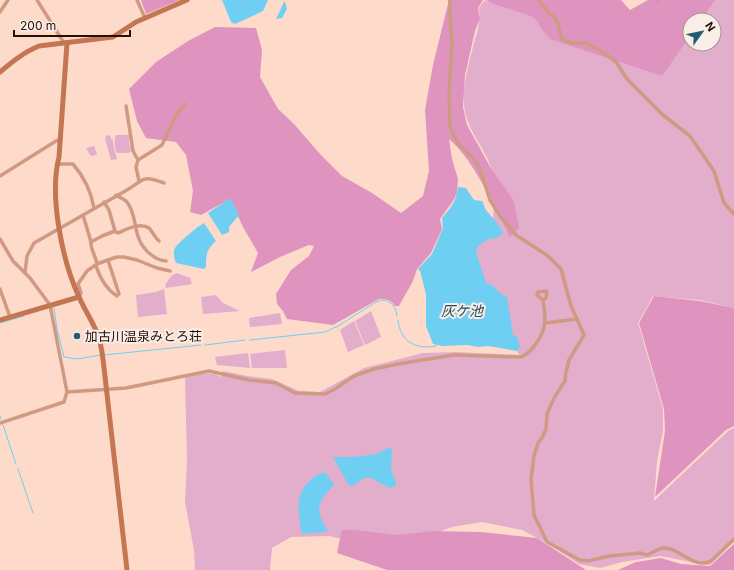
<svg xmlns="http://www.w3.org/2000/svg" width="734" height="570" viewBox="0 0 734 570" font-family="Inter,'Noto Sans JP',sans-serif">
  <rect width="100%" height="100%" fill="#fedaca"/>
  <g fill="#e2aecb">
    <path d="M707,0H734V308L700,300L653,296L638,323L663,409V431L657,461L654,501L728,431L734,428V542L710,565L700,564L661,556L622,562L600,568L579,564L545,542L522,530L482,522L452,527L423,538L355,543L330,536L291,537L272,548L270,570H195L194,550L185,502L187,460L185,378C196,375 211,370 221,377L223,371L247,376L272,379L299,391L320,392L364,368L423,353L455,352L519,355L484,285L473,250L492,231C493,214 497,185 492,170C485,147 465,129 464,103C463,83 469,63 474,43C478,30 481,21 479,8L484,1L512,8L690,24V44H714V20H694Z"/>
    <polygon points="110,135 111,139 113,140 113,144 117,159 111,160 105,139 106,136"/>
    <path d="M116,135H129V142L131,151L129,153H117C114,147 114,141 116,135Z"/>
    <polygon points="94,146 97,154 93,156 90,155 86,148"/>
    <polygon points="177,273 190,278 192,284 166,288 165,285 171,276"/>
    <polygon points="164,289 167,314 138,317 136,295 156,292"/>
    <polygon points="216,295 223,303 240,311 203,314 201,297"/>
    <polygon points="371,311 381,337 365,345 355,321"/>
    <polygon points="280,313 282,324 250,327 249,318"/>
    <polygon points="354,321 364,345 348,352 340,330"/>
    <polygon points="285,350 287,368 252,368 250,354"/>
    <polygon points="248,353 250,368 217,365 215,357"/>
  </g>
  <g fill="#de94be">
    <polygon points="141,0 180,0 146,14"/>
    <path d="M449,0H483L478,8L480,19L475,31L465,75L463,107L467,125L492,170L514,201L519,228L510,237C495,208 474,160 449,139L452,159L458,179L457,193L453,201L440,219L442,229L431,253L417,269L413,281L399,306H395C391,300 387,299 379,299L333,325L287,319L283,311L277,304L276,294L291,270L309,256L314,246L309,245L280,257L251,272L258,253L243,227L230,199L201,215L190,212L193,191L186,155L176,142L146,138L137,121L129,89L156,62L188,41L215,27L256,28L262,50L260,77L278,109L294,124L320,154L342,176L372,193L401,213L423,196L429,171L425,110L433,65Z"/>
    <polygon points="485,0 621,0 630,10 648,0 715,0 701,20 690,20 690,36 662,76 550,39 540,27 537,21 531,16 494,4"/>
    <polygon points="654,296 700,301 734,308 734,426 726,430 655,497 665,431 664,409 639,323"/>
    <polygon points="342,530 355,530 397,535 434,531 481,532 537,538 586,570 387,570 337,553"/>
    <polygon points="734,544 734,570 618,570 636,562 661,558 681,564 710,566"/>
  </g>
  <g fill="#6fcff3">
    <polygon points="222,0 268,0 263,11 259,13 235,24 231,22"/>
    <polygon points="284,2 285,2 287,9 282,18 276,19"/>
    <path d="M458,187L466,188L474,200L482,201C484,204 484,207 486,210C490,215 503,229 503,234L494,239L490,238L478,246L476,252L486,283L492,285L501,294L507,297L513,335L518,338V341L520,345L519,349L517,351L488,346L478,347L467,345L443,346L433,344L426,326V294L420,271L418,269L432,254L443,228L442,218C450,209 457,200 458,187Z"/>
    <polygon points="229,199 232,201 239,215 229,227 229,232 222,235 208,213"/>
    <path d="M204,223L216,241C206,250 206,255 206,267L204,269L176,263C174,259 173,252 175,248C179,242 198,226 204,223Z"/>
    <polygon points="390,447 392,450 391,470 396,482 396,485 393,487 389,488 371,478 364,478 352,486 348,484 333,457 354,457 377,454"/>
    <path d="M321,473H326L334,485C318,501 313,510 328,530L323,532L302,534C297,508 294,487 321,473Z"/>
  </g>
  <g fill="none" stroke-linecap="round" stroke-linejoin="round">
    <g stroke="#6fcff3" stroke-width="1">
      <polyline points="54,308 57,329 64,357 77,359 101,355"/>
      <path d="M398,320C400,341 415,350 436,346V345"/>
      <polyline points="0,323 24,316"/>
      <path d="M250,340L325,332L338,326L376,302L382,300C392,301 396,307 397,316"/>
      <polyline points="205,345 245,340"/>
      <polyline points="104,355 201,345"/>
      <polyline points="0,416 1,419"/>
      <polyline points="3,425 16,464"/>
      <polyline points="18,469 33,513"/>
    </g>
    <g stroke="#d09a82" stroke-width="3.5">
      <polyline points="37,0 64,43"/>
      <polyline points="137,0 145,18"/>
      <polyline points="450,0 450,14 452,45 449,94 450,126 453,134 459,144 473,158 480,169 490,200 500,216 516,235 548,256 561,269 571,306 577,319"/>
      <path d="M539,0C544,11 550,11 556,20C560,26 559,33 562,39L571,43H586L604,53L616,62L627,79L663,115L690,136L714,171L724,203L734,214"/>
      <polyline points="657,0 658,0"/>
      <polyline points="0,12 8,0"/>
      <polyline points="126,106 133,151 138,160"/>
      <path d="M57,164H73C85,178 91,191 94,208"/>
      <polyline points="0,176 56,141 59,140"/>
      <polyline points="139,181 136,167 138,160 162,145 175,117 185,104"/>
      <path d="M116,195C119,197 124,199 127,202C139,218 131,237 149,253C155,258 158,260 166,261"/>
      <polyline points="104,202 109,210 115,231"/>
      <polyline points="83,215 91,242"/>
      <polyline points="0,239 13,261 30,278 50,305 67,392 64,402 0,423"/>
      <polyline points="97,264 108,260"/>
      <path d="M96,266C100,278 106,289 117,296"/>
      <path d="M25,272L27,256L34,243L127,190C145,179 142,175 164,183"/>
      <polyline points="0,289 10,317"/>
      <polyline points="119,294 108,260 117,257 124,257 137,260 157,268 170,271"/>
      <path d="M79,297L81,293L78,284L87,271L97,264C96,257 90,248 91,242L102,236L115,231L118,233C127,229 140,222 149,228C153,232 154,237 159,241"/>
      <path d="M545,323L577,319L584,335L569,360L566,372L565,381L554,398L547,414L546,429L543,436L538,443L534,456L531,479L534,515L547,542L580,560L588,561L609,556L640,553L647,555C652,553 658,549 662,548C679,546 693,570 711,561L734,539"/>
      <path d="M67,392L126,388L209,371L249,380L276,383L295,393L325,394L335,389L354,376L374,369L398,364L454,355L521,357C528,354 531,351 535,345C547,329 546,319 543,300L537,295L538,292L547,291L546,298L543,300"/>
    </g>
    <g stroke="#c47551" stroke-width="5">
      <path d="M67,43L59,157C49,196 62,260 79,297C85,311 94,323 99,338C101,345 102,352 103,359L127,570"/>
      <path d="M0,72C12,62 24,52 39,46L113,37L136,22L187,0"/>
      <polyline points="0,320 79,297"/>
    </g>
  </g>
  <circle fill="#1f5e74" stroke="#f9ede7" stroke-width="1.5" cx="77" cy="336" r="4"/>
  <g text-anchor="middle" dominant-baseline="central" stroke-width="4" stroke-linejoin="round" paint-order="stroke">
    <g font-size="13" fill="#251007" stroke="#f9ede7" text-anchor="start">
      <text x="85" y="336">加古川温泉みとろ荘</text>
    </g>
    <g font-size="14" font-style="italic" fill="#224d5c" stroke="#f9ede7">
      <text x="462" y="310">灰ケ池</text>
    </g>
  </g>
  <g transform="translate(702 32) rotate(57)"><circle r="19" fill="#f9ede7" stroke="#a4958d"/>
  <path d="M0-3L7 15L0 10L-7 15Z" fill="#1f5e74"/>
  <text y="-6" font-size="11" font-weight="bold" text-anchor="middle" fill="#251007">N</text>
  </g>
  <path d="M14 30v6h116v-6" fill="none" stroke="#251007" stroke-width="2"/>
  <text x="20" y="30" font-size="12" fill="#251007" stroke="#f9ede7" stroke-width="3" paint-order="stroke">200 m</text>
</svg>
